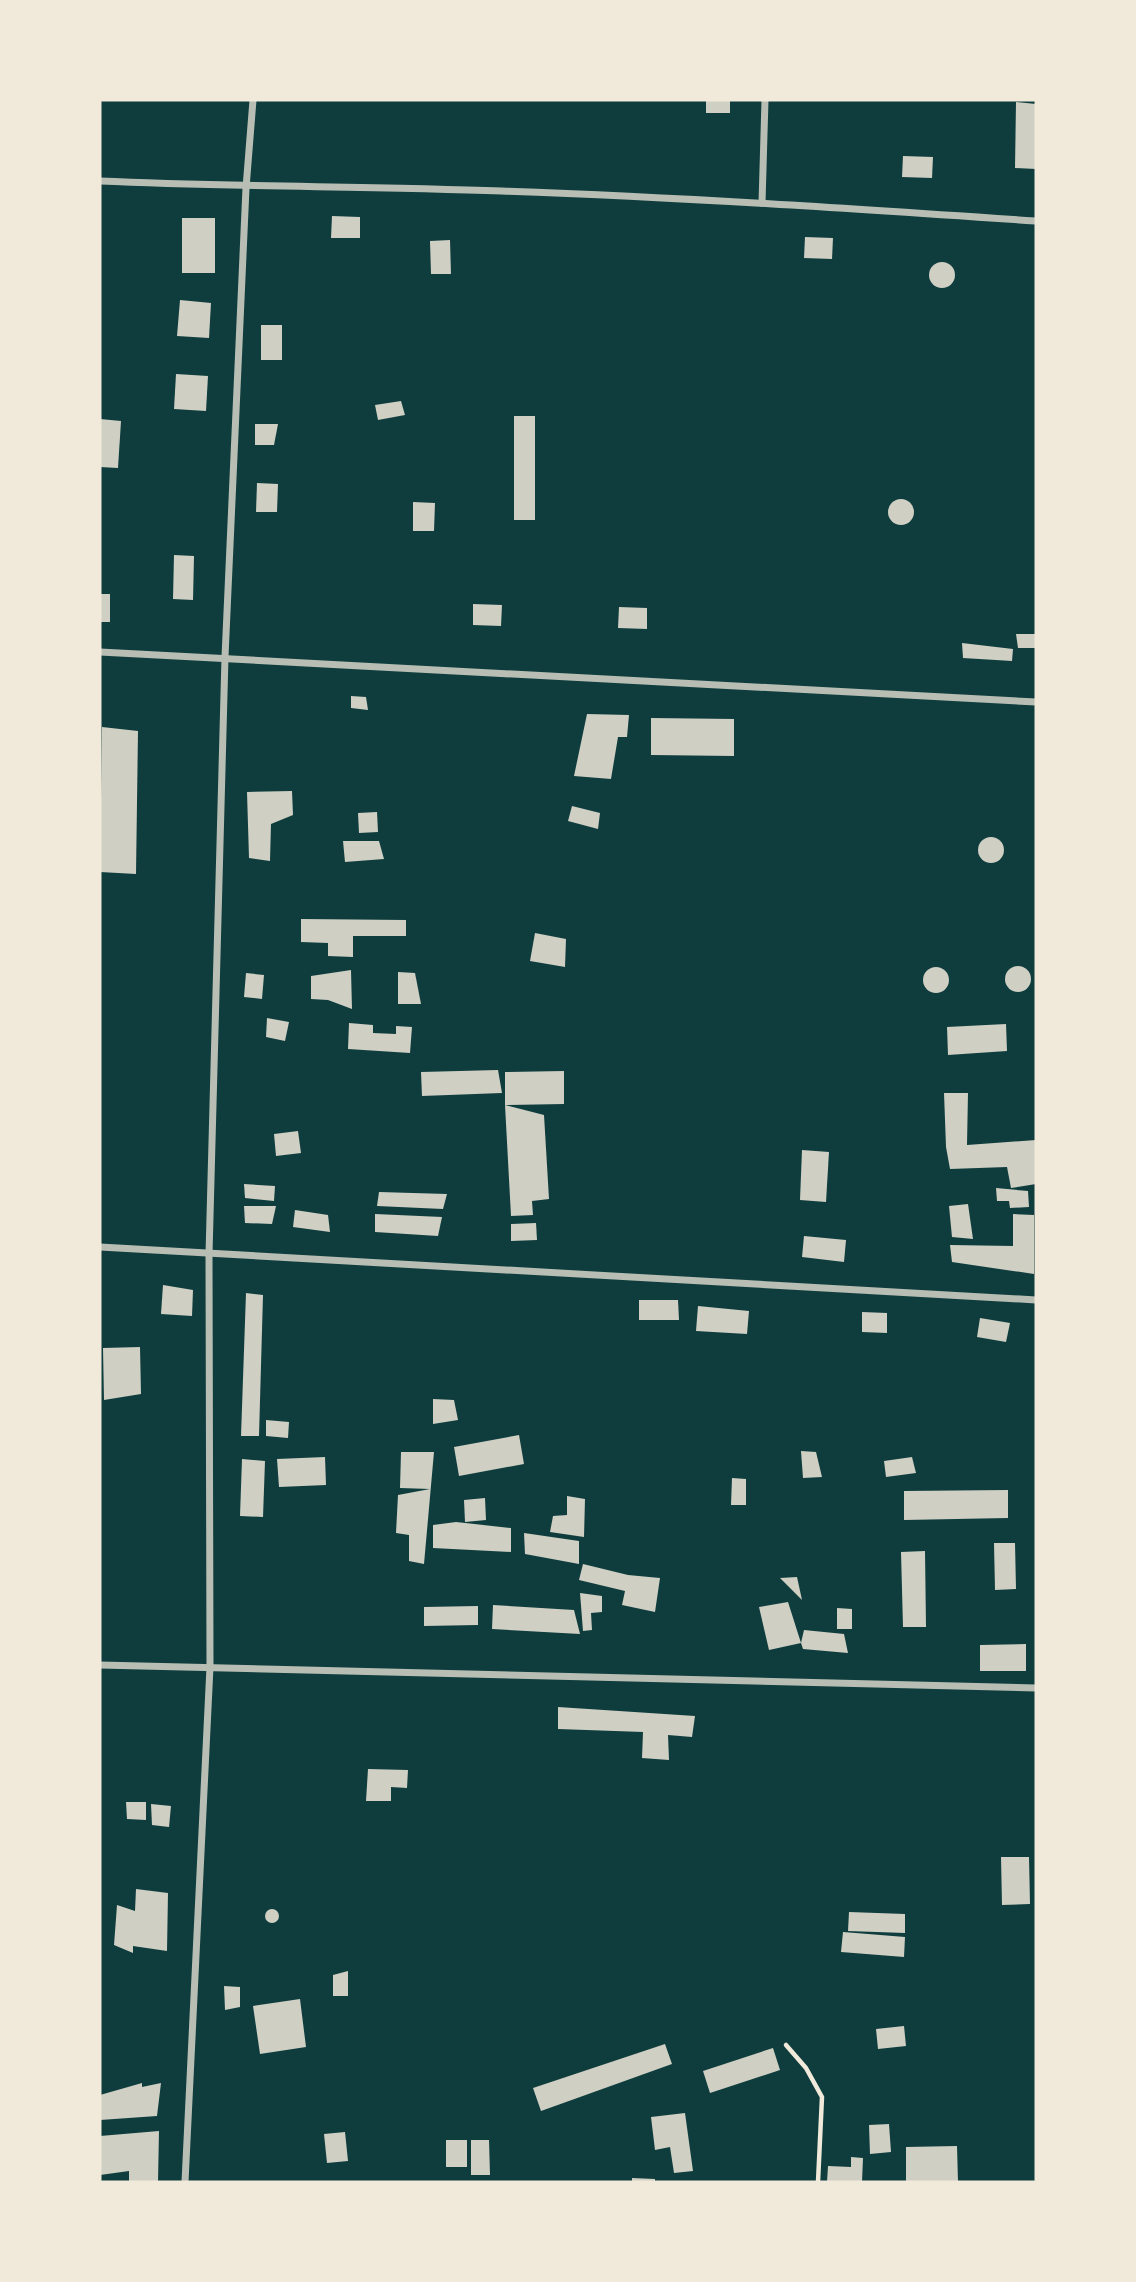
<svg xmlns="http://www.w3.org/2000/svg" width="1136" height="2282" viewBox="0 0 1136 2282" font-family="'Source Sans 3',sans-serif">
  <rect width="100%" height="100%" fill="#0f3d3e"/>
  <g fill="#cfcfc3">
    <rect x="706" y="100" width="24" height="13"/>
    <polygon points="1016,102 1036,104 1036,169 1015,168"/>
    <polygon points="903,156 933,157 932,178 902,177"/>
    <polygon points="332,216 360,217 360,238 331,238"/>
    <rect x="182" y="218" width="33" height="55"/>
    <polygon points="805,237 833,238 832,259 804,258"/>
    <polygon points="450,240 451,274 431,274 430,241"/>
    <circle cx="942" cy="275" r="13"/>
    <polygon points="180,300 211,303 209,338 177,336"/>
    <rect x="261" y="325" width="21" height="35"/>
    <polygon points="176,374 208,376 206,411 174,409"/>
    <polygon points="401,401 405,415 378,420 375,405"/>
    <rect x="514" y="416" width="21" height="104"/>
    <polygon points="100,419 121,421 118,468 100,467"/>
    <polygon points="255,424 278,424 274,445 255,445"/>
    <polygon points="257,483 278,484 277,512 256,512"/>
    <circle cx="901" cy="512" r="13"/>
    <polygon points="413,502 435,503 434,531 413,531"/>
    <polygon points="174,555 194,556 193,600 173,599"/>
    <rect x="100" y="594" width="10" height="28"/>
    <polygon points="473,604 502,605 501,626 473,625"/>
    <polygon points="619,607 647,608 647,629 618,628"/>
    <polygon points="1016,634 1036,634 1036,648 1018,648"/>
    <polygon points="962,643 1013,649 1012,661 963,658"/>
    <polygon points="351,696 366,697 368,710 351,708"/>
    <polygon points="587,714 629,715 627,737 618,737 611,779 574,776"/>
    <polygon points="651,718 734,719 734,756 651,755"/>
    <polygon points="102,727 138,731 136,874 100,872"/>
    <polygon points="292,791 293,815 271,824 270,861 249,858 247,792"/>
    <polygon points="572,806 600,813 598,829 568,821"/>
    <polygon points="377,812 378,832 359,833 358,813"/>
    <circle cx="991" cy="850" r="13"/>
    <polygon points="343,841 379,841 384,859 345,862"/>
    <polygon points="301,919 406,920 406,936 353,936 353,957 328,956 328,943 301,942"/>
    <polygon points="535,933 566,939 565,967 530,961"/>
    <circle cx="1018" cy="979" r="13"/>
    <circle cx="936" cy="980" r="13"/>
    <polygon points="351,970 352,1009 328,1000 311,999 311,976"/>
    <polygon points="398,972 415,973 421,1004 398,1004"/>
    <polygon points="246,973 264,975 262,999 244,997"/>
    <polygon points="267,1018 289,1022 285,1041 266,1037"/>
    <polygon points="349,1023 373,1025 373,1033 396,1034 396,1026 412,1027 410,1053 348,1049"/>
    <polygon points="1006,1024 1007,1051 948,1055 947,1027"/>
    <polygon points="498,1070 502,1093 422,1096 421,1072"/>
    <polygon points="564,1071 564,1104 505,1105 505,1072"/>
    <polygon points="944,1093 968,1093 967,1145 1036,1140 1036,1184 1011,1188 1007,1167 950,1169 946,1147"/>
    <polygon points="505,1105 544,1115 549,1199 532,1201 533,1215 511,1216"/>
    <polygon points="298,1131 301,1153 276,1156 274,1134"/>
    <polygon points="802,1150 829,1152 826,1202 800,1200"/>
    <polygon points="244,1184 275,1186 274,1201 245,1198"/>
    <polygon points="996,1188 1028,1191 1029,1207 1010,1208 1009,1201 997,1201"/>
    <polygon points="379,1192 447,1194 443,1209 377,1206"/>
    <polygon points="968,1204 973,1239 952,1237 949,1206"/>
    <polygon points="244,1206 276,1206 272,1224 245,1223"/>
    <polygon points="295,1210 328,1215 330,1232 293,1227"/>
    <polygon points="375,1214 442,1217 438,1236 375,1232"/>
    <polygon points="1013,1214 1034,1215 1034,1274 952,1262 950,1245 1013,1246"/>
    <polygon points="536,1223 537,1240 511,1241 511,1224"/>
    <polygon points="804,1236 846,1240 844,1262 802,1257"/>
    <polygon points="163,1285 193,1290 192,1316 161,1314"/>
    <polygon points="246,1293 263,1295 259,1436 241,1436"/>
    <polygon points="639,1300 678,1300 679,1320 639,1320"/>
    <polygon points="698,1306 749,1311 747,1334 696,1331"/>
    <polygon points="862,1312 887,1313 887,1333 862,1332"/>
    <polygon points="980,1318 1010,1323 1006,1342 977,1337"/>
    <polygon points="140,1347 141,1394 104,1400 103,1348"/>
    <polygon points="433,1399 454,1400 458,1420 433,1424"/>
    <polygon points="266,1420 289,1422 288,1438 266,1436"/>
    <polygon points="519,1435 524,1464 459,1476 454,1447"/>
    <polygon points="801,1451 816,1452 822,1477 803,1478"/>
    <polygon points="401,1452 434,1452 424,1564 409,1561 409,1535 396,1533 398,1495 430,1489 400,1488"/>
    <polygon points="325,1457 326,1485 279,1487 277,1459"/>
    <polygon points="912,1457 916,1473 886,1477 884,1461"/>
    <polygon points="242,1459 265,1461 263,1517 240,1516"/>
    <polygon points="732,1478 746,1479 746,1505 731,1505"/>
    <polygon points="1008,1490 1008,1518 904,1520 904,1491"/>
    <polygon points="567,1496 585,1499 584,1537 550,1532 553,1516 567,1515"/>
    <polygon points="485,1498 486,1520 465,1522 464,1500"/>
    <polygon points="456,1522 511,1528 511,1552 433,1548 433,1525"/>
    <polygon points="524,1533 579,1541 579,1564 525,1554"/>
    <polygon points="994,1543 1015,1543 1016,1589 995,1590"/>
    <polygon points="925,1551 926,1627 903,1627 901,1552"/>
    <polygon points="583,1564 628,1575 660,1578 655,1612 622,1605 625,1591 579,1580"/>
    <polygon points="797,1577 802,1600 780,1578"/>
    <polygon points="580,1593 602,1596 602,1612 591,1613 592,1630 583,1631"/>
    <polygon points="788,1602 801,1643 804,1630 844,1634 848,1653 803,1649 801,1643 769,1650 759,1607"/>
    <polygon points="493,1605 574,1610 580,1634 492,1629"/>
    <polygon points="478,1606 478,1625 424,1626 424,1607"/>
    <polygon points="837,1608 852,1609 852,1629 837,1629"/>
    <polygon points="1026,1644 1026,1671 980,1671 980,1645"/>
    <polygon points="558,1707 695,1716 692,1737 668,1735 669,1760 642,1758 643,1732 558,1729"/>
    <polygon points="368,1769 408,1770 407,1788 391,1787 391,1801 366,1801"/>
    <polygon points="126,1802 146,1802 146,1820 127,1819"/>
    <polygon points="151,1804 171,1806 169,1827 152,1825"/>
    <polygon points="1001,1857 1029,1857 1030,1904 1002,1905"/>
    <polygon points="136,1889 168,1893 167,1951 133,1946 133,1953 114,1945 117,1905 135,1911"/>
    <circle cx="272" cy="1916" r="7"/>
    <polygon points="849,1912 905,1914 905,1933 848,1931"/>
    <polygon points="843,1932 905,1937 904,1957 841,1952"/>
    <polygon points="348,1971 348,1996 333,1996 333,1975"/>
    <polygon points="224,1986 240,1987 240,2007 225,2010"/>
    <polygon points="300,1999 306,2047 260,2054 253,2006"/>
    <polygon points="904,2026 906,2046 878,2049 876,2029"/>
    <polygon points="665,2044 672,2064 541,2111 533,2088"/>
    <polygon points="773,2048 780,2070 710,2093 703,2071"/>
    <polygon points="142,2083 142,2087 161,2083 157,2116 100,2120 100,2095"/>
    <polygon points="685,2113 693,2171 674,2173 670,2147 655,2150 651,2117"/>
    <polygon points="889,2124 891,2152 870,2154 869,2125"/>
    <polygon points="159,2131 158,2182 129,2182 129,2171 100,2175 100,2136"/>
    <polygon points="345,2132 348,2161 327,2163 324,2134"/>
    <rect x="446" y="2140" width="21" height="27"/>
    <polygon points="471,2140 489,2140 490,2175 471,2175"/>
    <polygon points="957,2146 958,2182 906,2182 906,2147"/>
    <polygon points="851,2157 863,2158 862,2182 827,2182 828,2166 851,2167"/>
    <polygon points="632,2178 655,2179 655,2182 632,2182"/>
  </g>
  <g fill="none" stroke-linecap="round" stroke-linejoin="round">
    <polyline stroke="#f1e9da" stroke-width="4.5" points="786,2045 806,2068 822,2097 818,2182"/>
    <g stroke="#b8beb3" stroke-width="7">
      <path d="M100,181C234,187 368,186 502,191C680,197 858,209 1036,221"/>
      <polyline points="762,203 765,100"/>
      <polyline points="100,652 1036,702"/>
      <polyline points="100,1247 1036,1300"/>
      <polyline points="100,1665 1036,1688"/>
      <polyline points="185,2182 210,1667 209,1254 225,657 246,188 253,100"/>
    </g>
  </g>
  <rect width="1136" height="2282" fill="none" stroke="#f1e9da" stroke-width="203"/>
</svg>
